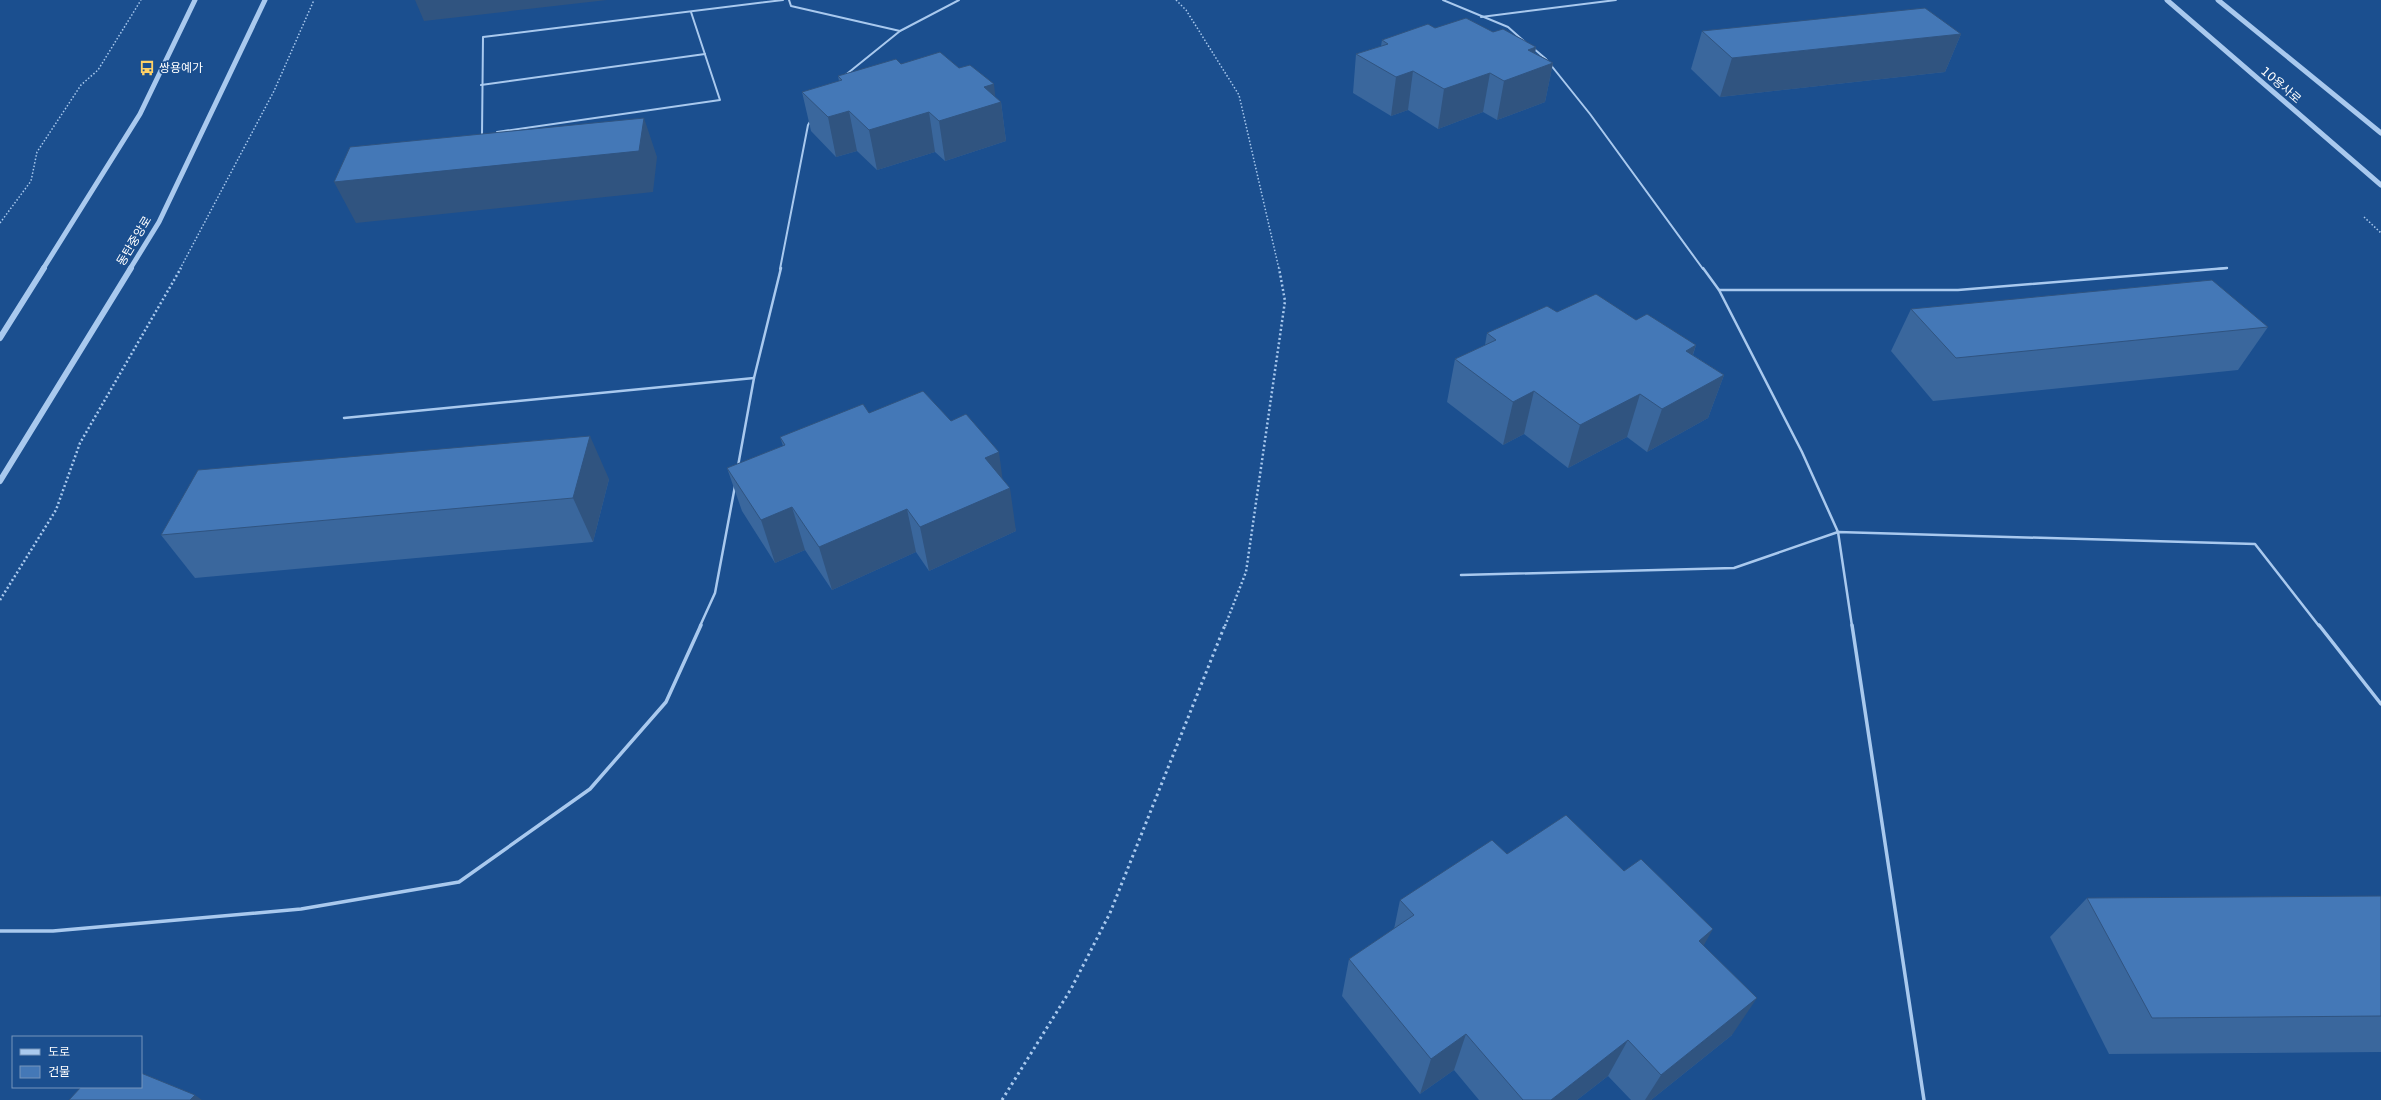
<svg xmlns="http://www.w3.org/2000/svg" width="2381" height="1100" viewBox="0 0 2381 1100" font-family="'DejaVu Sans','Noto Sans KR',sans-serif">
  <rect width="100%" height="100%" fill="#1b4f8f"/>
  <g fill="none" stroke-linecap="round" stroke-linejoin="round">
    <g stroke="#a9c9ee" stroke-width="1.5" stroke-dasharray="1.5 2" stroke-linecap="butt">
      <polyline points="1176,0 1186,10 1239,95 1279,269"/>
      <polyline points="2364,217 2381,233"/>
      <polyline points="0,223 31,181 37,152 81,85 98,70 141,0"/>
      <polyline points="180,269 274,91 314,0"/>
    </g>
    <g stroke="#a9c9ee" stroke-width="2.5" stroke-dasharray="2 2.5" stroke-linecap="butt">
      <polyline points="0,600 56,510 80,443 181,268"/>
      <polyline points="1225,626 1246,572 1285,301 1279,268"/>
    </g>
    <polyline stroke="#a9c9ee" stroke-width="3" stroke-dasharray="2.5 3.5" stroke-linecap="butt" points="1002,1100 1071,989 1110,913 1225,625"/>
    <g stroke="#a9c9ee" stroke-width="2">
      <polyline points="789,0 791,6 900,31"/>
      <polyline points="1443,0 1508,27 1525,42"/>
      <polyline points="1481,17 1616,0"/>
      <polyline points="1533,48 1546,59 1590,114 1703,269"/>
      <polyline points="843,77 900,31 959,0"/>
      <polyline points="481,85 705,54"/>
      <polyline points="497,132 720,100 691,12"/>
      <polyline points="482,135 483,37 783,0"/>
      <polyline points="780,269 808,125 811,120"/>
      <polyline points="2217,269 2227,268"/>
    </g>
    <g stroke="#a9c9ee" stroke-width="2.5">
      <polyline points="1703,268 1719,290 1802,452 1838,532 1852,626"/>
      <polyline points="1719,290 1958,290 2227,268"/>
      <polyline points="344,418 754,378"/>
      <polyline points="738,466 754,378 781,268"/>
      <polyline points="1461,575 1734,568 1838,532 2255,544 2319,626"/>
      <polyline points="700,626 715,593 735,486"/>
    </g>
    <g stroke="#a9c9ee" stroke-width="3.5">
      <polyline points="1852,625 1924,1100"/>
      <polyline points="2319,625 2381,704"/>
      <polyline points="0,931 53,931 301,909 459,882 590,789 666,702 701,625"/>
    </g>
    <g stroke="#a9c9ee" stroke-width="5">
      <polyline points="2167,0 2381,185"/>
      <polyline points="2218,0 2381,133"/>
      <polyline points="43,269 140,114 195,0"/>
      <polyline points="130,269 159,222 265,0"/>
    </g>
    <g stroke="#a9c9ee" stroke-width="6">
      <polyline points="0,338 44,268"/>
      <polyline points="0,481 131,268"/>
    </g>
  </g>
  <g fill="#3a679d">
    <polygon points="1435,28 1493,32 1536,47 1535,53 1553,63 1545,102 1497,120 1483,112 1438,129 1408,110 1391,116 1353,93 1356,54 1381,46 1382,40"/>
    <polygon points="1702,31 1961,34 1945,72 1720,97 1691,69"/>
    <polygon points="901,64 995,97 1001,102 1006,141 945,161 935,152 877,170 857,151 836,157 811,131 802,92 839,81 838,76"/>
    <polygon points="1911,309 2268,327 2238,370 1933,401 1891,351"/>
    <polygon points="1557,312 1636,320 1696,345 1693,355 1724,375 1708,418 1647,452 1627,437 1568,468 1524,434 1503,445 1447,402 1455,359 1485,345 1487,333"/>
    <polygon points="869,413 1002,479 1016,531 929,571 916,552 832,590 805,550 775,563 742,511 727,468 783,446 780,437"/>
    <polygon points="609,479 593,542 195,578 161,535"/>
    <polygon points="1507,854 1624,871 1704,946 1732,1035 1651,1100 1631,1100 1608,1076 1577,1100 1479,1100 1454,1070 1420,1094 1342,996 1349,959 1394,929 1400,900"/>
    <polygon points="2381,896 2381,1052 2109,1054 2050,937 2087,898"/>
  </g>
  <g fill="#305480">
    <polygon points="415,0 607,0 424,21"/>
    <polygon points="1961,34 1945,72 1720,97 1732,58"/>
    <polygon points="1536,47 1531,71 1553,63 1545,102 1497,120 1504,81 1528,50"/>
    <polygon points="1413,71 1408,110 1391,116 1396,77"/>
    <polygon points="1490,73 1483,112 1438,129 1444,89"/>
    <polygon points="994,84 996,103 1001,102 1006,141 945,161 939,121 984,87"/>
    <polygon points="849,111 857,151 836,157 828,117"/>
    <polygon points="929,112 935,152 877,170 869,130"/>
    <polygon points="644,118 657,157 653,192 356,223 334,182"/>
    <polygon points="1696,345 1681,388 1686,351"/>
    <polygon points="1724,375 1708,418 1647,452 1662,409"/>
    <polygon points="1534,391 1524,434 1503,445 1513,402"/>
    <polygon points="1640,394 1627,437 1568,468 1580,425"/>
    <polygon points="590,436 609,479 593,542 573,498"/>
    <polygon points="999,452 1004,490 1010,488 1016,531 929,571 920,527 985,458"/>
    <polygon points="792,507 805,550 775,563 761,520"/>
    <polygon points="907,509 916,552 832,590 819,547"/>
    <polygon points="1713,929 1691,968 1699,941"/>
    <polygon points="1757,998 1732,1035 1651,1100 1645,1100 1661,1075"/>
    <polygon points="1466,1034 1454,1070 1420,1094 1431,1059"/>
    <polygon points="1628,1040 1608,1076 1577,1100 1551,1100"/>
    <polygon points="195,1095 202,1100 190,1100"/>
  </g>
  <g fill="#4478b7" stroke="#305480">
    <polygon points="1925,8 1961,34 1732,58 1702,31"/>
    <polygon points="1466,18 1493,32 1503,29 1536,47 1528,50 1553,63 1504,81 1490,73 1444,89 1413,71 1396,77 1356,54 1388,44 1382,40 1428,24 1435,28"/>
    <polygon points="940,52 959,68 970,65 994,84 984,87 1001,102 939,121 929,112 869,130 849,111 828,117 802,92 842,80 838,76 896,59 901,64"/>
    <polygon points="644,118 639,151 334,182 350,147"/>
    <polygon points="2212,280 2268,327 1956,358 1911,309"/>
    <polygon points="1596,294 1636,320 1647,314 1696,345 1686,351 1724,375 1662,409 1640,394 1580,425 1534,391 1513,402 1455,359 1496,340 1487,333 1547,306 1557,312"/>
    <polygon points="923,391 951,421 966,414 999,452 985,458 1010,488 920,527 907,509 819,547 792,507 761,520 727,468 785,445 780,437 863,404 869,413"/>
    <polygon points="590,436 573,498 161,535 198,470"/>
    <polygon points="1566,815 1624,871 1641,859 1713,929 1699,941 1757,998 1661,1075 1628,1040 1551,1100 1523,1100 1466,1034 1431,1059 1349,959 1414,915 1400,900 1492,840 1507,854"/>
    <polygon points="2381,896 2381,1016 2152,1018 2087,898"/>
    <polygon points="141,1073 195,1095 190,1100 69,1100 81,1087 141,1087"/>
  </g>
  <defs>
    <symbol id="bus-bare" viewBox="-9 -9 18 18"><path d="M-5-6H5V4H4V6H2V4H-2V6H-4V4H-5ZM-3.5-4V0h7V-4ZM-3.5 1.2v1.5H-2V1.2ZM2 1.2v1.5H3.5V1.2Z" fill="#ffd166" stroke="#1b4f8f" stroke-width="2.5" paint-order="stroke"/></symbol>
  </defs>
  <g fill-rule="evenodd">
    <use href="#bus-bare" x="136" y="57" width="22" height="22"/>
  </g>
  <g text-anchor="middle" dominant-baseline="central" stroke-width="3.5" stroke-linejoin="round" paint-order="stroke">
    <g font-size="12" fill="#fff" stroke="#1b4f8f" text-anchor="start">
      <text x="159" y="68">쌍용예가</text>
    </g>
    <g font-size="12" fill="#fff" stroke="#1b4f8f">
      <text transform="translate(2281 85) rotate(41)">10용사로</text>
      <text transform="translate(134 241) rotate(-59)">동탄중앙로</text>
    </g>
  </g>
  <rect x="12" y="1036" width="130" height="52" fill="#1b4f8f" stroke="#7695bc"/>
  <rect x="20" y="1049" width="20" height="6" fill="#a9c9ee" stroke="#7695bc"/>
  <text x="48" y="1056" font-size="12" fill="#ffffff">도로</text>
  <rect x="20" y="1066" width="20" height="12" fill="#4478b7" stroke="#7695bc"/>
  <text x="48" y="1076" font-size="12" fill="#ffffff">건물</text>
</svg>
